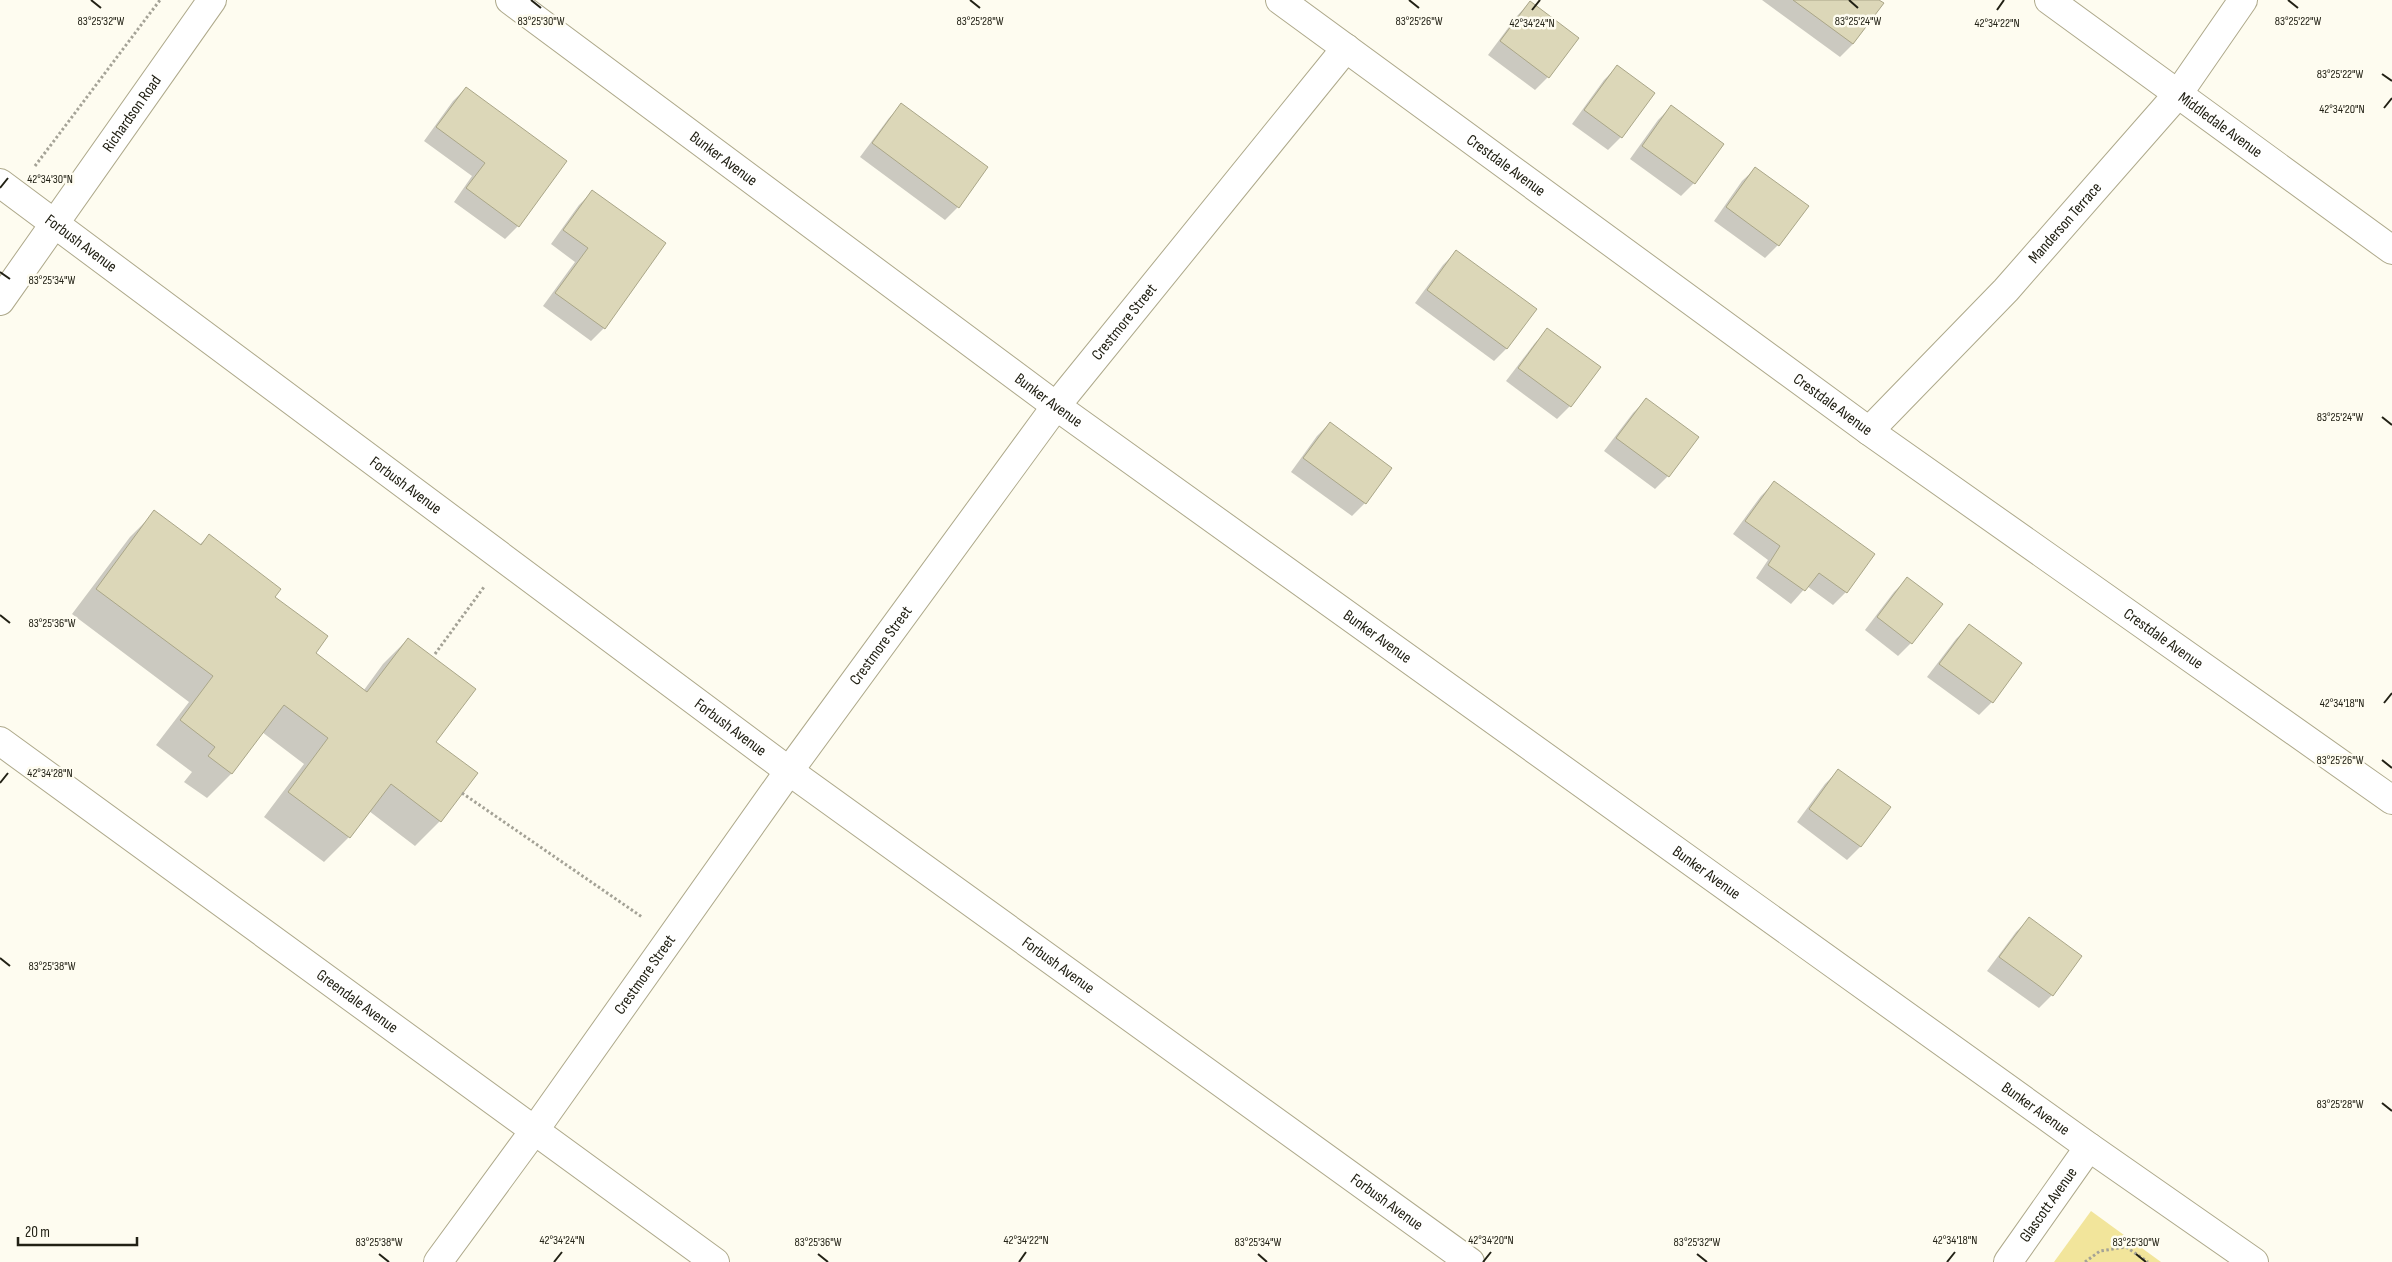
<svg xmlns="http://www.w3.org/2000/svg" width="2392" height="1262" viewBox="0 0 2392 1262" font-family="'Sofia Sans Condensed',sans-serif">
  <rect width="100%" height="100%" fill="#fefcf0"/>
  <polygon fill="#f2e59b" points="2091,1211 2161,1262 2054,1262"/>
  <g fill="#0003">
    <polygon points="1762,0 1877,0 1853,44 1840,57"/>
    <polygon points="1530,2 1577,38 1548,77 1535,90 1488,55 1517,16"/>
    <polygon points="1617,67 1621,137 1608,150 1572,124 1604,80"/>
    <polygon points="466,88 518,226 505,239 454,202 472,176 424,141 453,101"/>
    <polygon points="902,105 958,207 945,220 860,157 889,118"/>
    <polygon points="1671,107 1723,145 1694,183 1681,196 1630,159 1658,120"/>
    <polygon points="1756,168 1778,245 1765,258 1714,221 1742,181"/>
    <polygon points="592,192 604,328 591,341 543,306 575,262 551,244 579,205"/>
    <polygon points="1456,252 1507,348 1494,361 1415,303 1443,265"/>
    <polygon points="1548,330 1570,406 1557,419 1506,381 1535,343"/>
    <polygon points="1646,400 1668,476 1655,489 1604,451 1633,413"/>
    <polygon points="1330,423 1365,503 1352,516 1291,472 1317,436"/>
    <polygon points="1774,483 1873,554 1846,592 1833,605 1807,586 1791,604 1756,578 1768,560 1733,534 1761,496"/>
    <polygon points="155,512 199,545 209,536 273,597 314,654 364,690 383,664 408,639 435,743 440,821 415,846 369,811 349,837 324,862 264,817 304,764 262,732 231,774 207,798 184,782 192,772 156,745 189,702 72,614 130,537"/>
    <polygon points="1907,579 1911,643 1898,656 1865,630 1894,592"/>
    <polygon points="1969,626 2020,663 1992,702 1979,715 1927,677 1956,639"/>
    <polygon points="1838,771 1889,808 1860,847 1847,860 1797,822 1825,784"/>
    <polygon points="2029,919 2080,957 2052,995 2039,1008 1987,971 2016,932"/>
  </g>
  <g fill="#dcd7b8" stroke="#aaa688">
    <polygon points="1793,0 1879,0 1884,3 1853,44"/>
    <polygon points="1530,1 1579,38 1549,78 1500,41"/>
    <polygon points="1617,65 1655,93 1622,138 1584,110"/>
    <polygon points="466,87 567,161 519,227 466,188 485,163 436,127"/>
    <polygon points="901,103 988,167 959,208 872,143"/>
    <polygon points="1671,105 1724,144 1695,184 1642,146"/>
    <polygon points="1755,167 1809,206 1779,246 1726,207"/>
    <polygon points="592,190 666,243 605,329 555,293 588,248 563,230"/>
    <polygon points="1456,250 1537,309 1507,349 1427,290"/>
    <polygon points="1547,328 1601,367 1571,407 1518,368"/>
    <polygon points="1646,398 1699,437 1669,477 1616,438"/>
    <polygon points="1330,422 1392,468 1366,504 1303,458"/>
    <polygon points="1774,481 1875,554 1847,593 1819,573 1805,591 1768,565 1780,546 1745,521"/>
    <polygon points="154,510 201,545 209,534 281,589 275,597 328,636 316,653 367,692 408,638 476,689 436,742 478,773 441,822 391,784 350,838 288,792 328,738 284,705 232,774 208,756 215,747 180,720 213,676 96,589"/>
    <polygon points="1907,577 1943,604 1912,644 1877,617"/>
    <polygon points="1969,624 2022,663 1993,703 1939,664"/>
    <polygon points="1838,769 1891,807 1861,847 1809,809"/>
    <polygon points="2029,917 2082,956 2053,996 1999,957"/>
  </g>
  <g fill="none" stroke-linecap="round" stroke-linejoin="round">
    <defs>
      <g id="minor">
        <path id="s1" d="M510,0L1056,406L2089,1147L2254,1262"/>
        <path id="s2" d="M1280,0L1869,431L2392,800"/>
        <path id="s3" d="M2049,0L2392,250"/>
        <path id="s4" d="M0,183L789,771L1470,1262"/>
        <path id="s5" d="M1869,431L2006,290L2178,94L2243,0"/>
        <path id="s6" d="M0,741L715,1262"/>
        <path id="s7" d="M438,1262L534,1131L789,771L1056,406L1346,48"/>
        <path id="s8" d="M2008,1262L2089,1147"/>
      </g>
      <g id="tertiary">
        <path id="s9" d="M0,301L212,0"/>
      </g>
    </defs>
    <use href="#minor" stroke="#aea98b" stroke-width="30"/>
    <use href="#tertiary" stroke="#aea98b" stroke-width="30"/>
    <g stroke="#a4a296" stroke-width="3" stroke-dasharray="2.5 2.5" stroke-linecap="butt">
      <polyline points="35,166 160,0"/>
      <polyline points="435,654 484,587"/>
      <polyline points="462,793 642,917"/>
      <polyline points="2085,1262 2100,1251 2126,1247 2148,1262"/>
    </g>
    <use href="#minor" stroke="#fff" stroke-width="28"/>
    <use href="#tertiary" stroke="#fff" stroke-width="28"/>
  </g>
  <path fill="none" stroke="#222115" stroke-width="2" d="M91,0L101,8M531,0L541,8M970,0L980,8M1409,0L1419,8M1849,0L1858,8M2288,0L2298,8M1532,10L1540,0M1997,10L2004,0M2382,74L2392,81M2384,108L2392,98M0,188L8,178M0,272L10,279M2382,417L2392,425M0,615L10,623M2384,703L2392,693M2382,760L2392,768M0,783L8,773M0,958L10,966M2382,1103L2392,1111M379,1254L389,1262M818,1254L828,1262M1258,1254L1267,1262M1697,1254L1707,1262M2136,1254L2146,1262M554,1262L562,1252M1019,1262L1026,1252M1483,1262L1491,1252M1947,1262L1955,1252"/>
  <g text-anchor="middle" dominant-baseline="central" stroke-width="5" stroke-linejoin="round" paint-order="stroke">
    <g font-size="16" fill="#222115" stroke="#fefcf0">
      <text stroke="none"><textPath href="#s9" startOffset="229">Richardson Road</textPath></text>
      <text stroke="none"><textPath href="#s3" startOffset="212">Middledale Avenue</textPath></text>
      <text stroke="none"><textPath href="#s1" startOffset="266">Bunker Avenue</textPath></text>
      <text stroke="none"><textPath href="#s2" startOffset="280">Crestdale Avenue</textPath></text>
      <text stroke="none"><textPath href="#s5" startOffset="286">Manderson Terrace</textPath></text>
      <text stroke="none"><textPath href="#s4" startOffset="101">Forbush Avenue</textPath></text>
      <text stroke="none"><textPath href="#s7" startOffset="1164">Crestmore Street</textPath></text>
      <text stroke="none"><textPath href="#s1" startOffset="671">Bunker Avenue</textPath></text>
      <text stroke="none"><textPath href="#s2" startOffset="685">Crestdale Avenue</textPath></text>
      <text stroke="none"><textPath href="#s4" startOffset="506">Forbush Avenue</textPath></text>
      <text stroke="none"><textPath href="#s1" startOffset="1076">Bunker Avenue</textPath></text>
      <text stroke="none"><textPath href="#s2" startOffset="1090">Crestdale Avenue</textPath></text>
      <text stroke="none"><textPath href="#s7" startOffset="759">Crestmore Street</textPath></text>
      <text stroke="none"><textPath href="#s4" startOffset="911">Forbush Avenue</textPath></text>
      <text stroke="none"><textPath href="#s1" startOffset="1481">Bunker Avenue</textPath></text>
      <text stroke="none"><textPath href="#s4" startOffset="1316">Forbush Avenue</textPath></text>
      <text stroke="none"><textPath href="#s7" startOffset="354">Crestmore Street</textPath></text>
      <text stroke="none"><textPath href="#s6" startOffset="442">Greendale Avenue</textPath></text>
      <text stroke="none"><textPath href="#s1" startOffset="1886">Bunker Avenue</textPath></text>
      <text stroke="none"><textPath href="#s4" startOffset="1721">Forbush Avenue</textPath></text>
      <text stroke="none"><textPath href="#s8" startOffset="70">Glascott Avenue</textPath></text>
    </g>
  </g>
  <g font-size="12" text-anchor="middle" fill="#222115" stroke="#fefcf0" stroke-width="5" stroke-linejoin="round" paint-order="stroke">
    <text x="101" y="25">83°25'32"W</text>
    <text x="541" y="25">83°25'30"W</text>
    <text x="980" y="25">83°25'28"W</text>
    <text x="1419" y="25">83°25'26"W</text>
    <text x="1858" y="25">83°25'24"W</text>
    <text x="2298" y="25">83°25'22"W</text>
    <text x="1532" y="27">42°34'24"N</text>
    <text x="1997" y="27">42°34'22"N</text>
    <text x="2340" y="78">83°25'22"W</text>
    <text x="2342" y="113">42°34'20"N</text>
    <text x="50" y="183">42°34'30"N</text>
    <text x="52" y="284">83°25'34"W</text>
    <text x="2340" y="421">83°25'24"W</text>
    <text x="52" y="627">83°25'36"W</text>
    <text x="2342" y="707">42°34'18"N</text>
    <text x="2340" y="764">83°25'26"W</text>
    <text x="50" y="777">42°34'28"N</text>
    <text x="52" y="970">83°25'38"W</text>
    <text x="2340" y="1108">83°25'28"W</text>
    <text x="562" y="1244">42°34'24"N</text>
    <text x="1026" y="1244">42°34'22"N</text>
    <text x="1491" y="1244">42°34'20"N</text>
    <text x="1955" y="1244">42°34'18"N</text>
    <text x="379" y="1246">83°25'38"W</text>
    <text x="818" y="1246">83°25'36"W</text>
    <text x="1258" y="1246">83°25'34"W</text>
    <text x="1697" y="1246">83°25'32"W</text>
    <text x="2136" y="1246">83°25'30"W</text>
  </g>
  <path d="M18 1237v8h119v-8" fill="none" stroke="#222115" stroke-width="2.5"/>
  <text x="25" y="1237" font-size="15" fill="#222115" stroke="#fefcf0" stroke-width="4" paint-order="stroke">20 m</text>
</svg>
